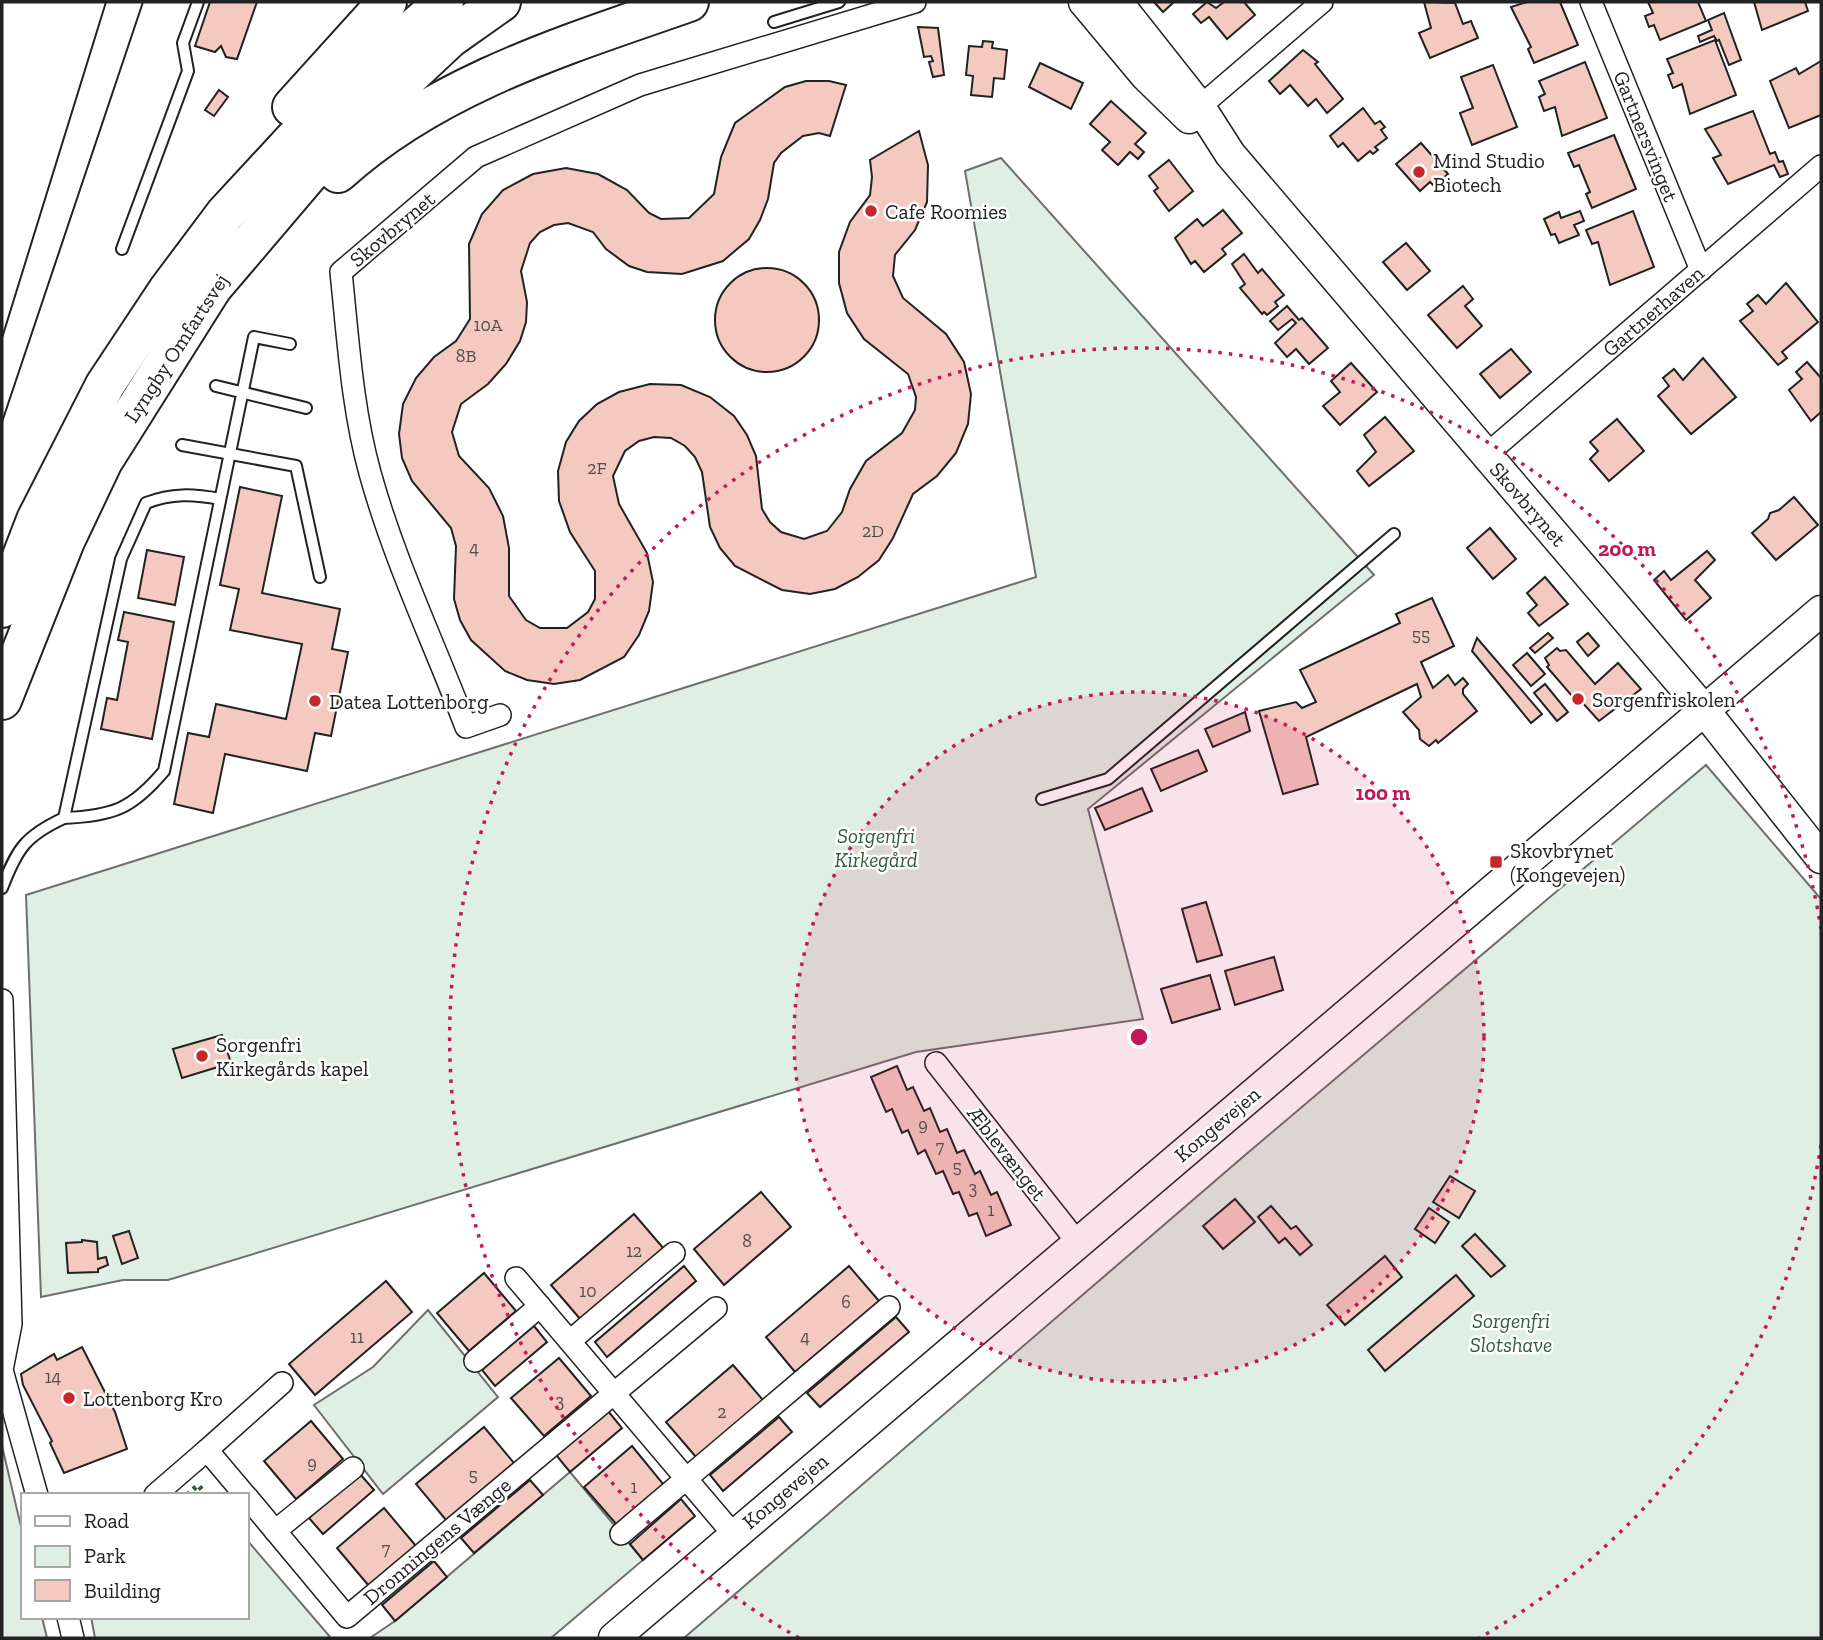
<svg xmlns="http://www.w3.org/2000/svg" width="1823" height="1640" viewBox="0 0 1823 1640" font-family="'Zilla Slab',serif">
  <rect width="100%" height="100%" fill="#fff"/>
  <g fill="#e0efe3" stroke="#6f6f6f" stroke-width="2">
    <polygon points="1001,158 1374,575 1088,809 1143,1019 916,1052 168,1280 123,1280 41,1297 26,895 1036,577 965,171"/>
    <polygon points="1706,765 1821,899 1821,1638 684,1638 1244,1156"/>
    <polygon points="428,1310 498,1397 383,1494 314,1405 373,1367"/>
    <polygon points="2,1446 23,1535 23,1617 42,1617 47,1638 2,1638"/>
    <polygon points="570,1472 643,1560 551,1638 370,1638 395,1621"/>
    <polygon points="247,1540 331,1638 95,1638 91,1617 247,1617"/>
  </g>
  <g fill="#f3c9c0" stroke="#222" stroke-width="2">
    <polygon points="210,2 257,2 237,59 226,57 221,46 215,52 195,46"/>
    <polygon points="1154,2 1174,2 1163,12"/>
    <polygon points="1207,2 1216,8 1224,2 1244,2 1255,15 1227,39 1209,17 1201,23 1193,14"/>
    <polygon points="1424,2 1455,3 1463,24 1471,21 1478,38 1430,58 1419,33 1431,28"/>
    <polygon points="1527,2 1560,2 1578,45 1534,63 1528,49 1531,47 1511,7"/>
    <polygon points="1648,2 1698,2 1706,21 1660,40 1654,25 1649,27 1645,16 1653,13"/>
    <polygon points="1754,2 1805,2 1808,11 1762,30"/>
    <polygon points="1724,13 1741,60 1729,65 1719,40 1717,41 1714,36 1700,42 1698,36 1712,30 1708,20"/>
    <polygon points="918,27 938,28 944,75 933,77 929,62 933,61 931,56 924,57"/>
    <polygon points="1715,40 1736,95 1690,114 1682,84 1673,88 1668,75 1673,73 1667,59"/>
    <polygon points="983,41 993,42 992,48 1007,50 1004,79 994,78 992,97 971,95 973,76 966,75 969,46 982,47"/>
    <polygon points="1303,50 1318,62 1315,64 1343,99 1327,113 1316,99 1308,106 1290,85 1280,94 1269,81"/>
    <polygon points="1821,61 1821,115 1789,128 1770,81 1796,68 1799,74"/>
    <polygon points="1585,62 1607,118 1562,136 1555,107 1544,111 1539,97 1545,94 1539,81"/>
    <polygon points="1040,63 1083,83 1071,109 1029,87"/>
    <polygon points="1493,65 1517,127 1472,145 1460,113 1473,108 1461,77"/>
    <polygon points="806,81 829,81 846,85 830,136 819,133 803,136 781,153 774,163 768,199 760,220 749,239 723,261 682,274 647,272 629,266 606,249 593,232 568,223 554,225 540,232 530,243 521,271 527,302 526,322 520,341 506,364 488,384 461,404 452,432 459,456 489,488 503,516 509,548 509,596 526,620 540,628 567,628 588,612 595,599 595,571 570,532 559,501 558,471 566,442 579,421 597,404 619,392 650,384 681,385 710,397 734,416 747,435 756,456 762,509 770,522 781,532 804,539 827,531 842,512 850,489 866,461 902,433 915,410 916,397 908,374 864,339 847,313 839,283 839,252 850,222 870,195 872,177 870,160 919,131 928,165 927,202 915,230 895,255 893,276 903,298 946,334 964,362 971,394 968,424 956,453 937,476 913,494 893,538 879,560 858,577 835,589 810,594 782,590 735,566 720,548 710,527 702,472 695,457 685,446 671,438 654,437 639,441 625,451 613,476 619,504 647,553 653,582 649,611 639,635 624,657 580,680 554,684 527,680 505,671 471,640 460,620 454,599 456,546 451,528 412,481 402,458 399,434 403,404 416,378 434,357 456,341 470,319 469,244 482,214 503,190 533,174 566,168 598,174 627,190 649,213 661,219 689,218 714,194 721,157 735,123 785,87"/>
    <polygon points="219,90 228,97 214,116 205,110"/>
    <polygon points="1111,101 1146,133 1135,144 1144,152 1138,159 1130,152 1118,165 1102,150 1110,142 1090,124"/>
    <polygon points="1363,108 1375,124 1380,121 1385,127 1381,130 1387,138 1375,147 1378,150 1373,154 1370,151 1358,161 1343,143 1338,147 1330,136"/>
    <polygon points="1753,111 1770,154 1775,152 1779,162 1783,161 1788,174 1780,177 1774,165 1728,184 1713,158 1721,155 1705,129"/>
    <polygon points="1614,135 1636,189 1592,208 1586,194 1590,192 1579,165 1574,167 1568,153"/>
    <polygon points="1421,143 1448,174 1434,186 1430,182 1420,191 1396,164"/>
    <polygon points="1169,160 1193,191 1169,211 1154,191 1158,188 1149,176"/>
    <polygon points="1223,210 1242,233 1222,249 1226,254 1204,272 1195,261 1191,264 1175,238 1197,219 1203,226"/>
    <polygon points="1580,211 1584,221 1574,225 1579,235 1559,243 1555,234 1551,235 1544,219 1559,212 1561,218"/>
    <polygon points="1633,211 1654,267 1610,285 1598,242 1592,244 1586,230"/>
    <polygon points="1406,243 1430,271 1407,290 1383,262"/>
    <polygon points="1244,254 1258,273 1262,269 1284,295 1275,302 1278,306 1267,315 1264,312 1262,314 1240,288 1245,284 1232,264"/>
    <circle cx="767" cy="320" r="52"/>
    <polygon points="1786,283 1818,322 1782,352 1787,358 1778,365 1740,321 1753,311 1747,304 1758,295 1766,304"/>
    <polygon points="1463,286 1473,299 1465,306 1482,326 1457,348 1428,315"/>
    <polygon points="1287,306 1299,320 1302,318 1328,348 1309,364 1296,349 1287,357 1275,343 1296,323 1292,319 1278,330 1270,321"/>
    <polygon points="1511,349 1531,372 1500,398 1480,374"/>
    <polygon points="1703,358 1736,397 1691,434 1658,396 1669,386 1663,378 1674,369 1683,380"/>
    <polygon points="1807,362 1821,378 1821,412 1811,421 1789,390 1802,379 1796,372"/>
    <polygon points="1351,363 1377,392 1340,425 1323,406 1340,392 1331,381"/>
    <polygon points="1385,417 1414,451 1369,486 1357,471 1376,452 1364,435"/>
    <polygon points="1617,419 1644,451 1609,481 1590,459 1598,451 1590,442"/>
    <polygon points="240,487 282,496 262,593 340,609 332,649 348,652 331,736 315,733 307,771 225,754 213,813 174,804 188,733 209,737 216,704 286,719 302,644 230,630 239,589 220,585"/>
    <polygon points="1794,497 1818,525 1776,560 1752,533 1768,519 1770,513 1779,510"/>
    <polygon points="1490,528 1516,559 1493,579 1467,548"/>
    <polygon points="147,550 184,557 175,605 138,598"/>
    <polygon points="1707,551 1715,560 1695,580 1711,598 1686,620 1654,580 1664,571 1671,580"/>
    <polygon points="1545,577 1568,604 1539,626 1528,613 1537,605 1527,593"/>
    <polygon points="1432,598 1454,646 1421,662 1425,671 1433,688 1448,675 1455,685 1463,678 1468,684 1463,689 1463,694 1477,711 1438,743 1436,740 1429,746 1420,739 1419,730 1403,712 1421,697 1417,684 1306,737 1318,784 1283,794 1259,711 1296,702 1302,708 1316,702 1300,670 1400,623 1396,614"/>
    <polygon points="124,612 174,622 152,739 101,729 107,698 117,700 128,642 118,640"/>
    <polygon points="1548,633 1553,638 1535,653 1530,648"/>
    <polygon points="1588,633 1599,646 1588,656 1577,642"/>
    <polygon points="1477,638 1542,714 1531,723 1472,651"/>
    <polygon points="1557,648 1560,651 1566,650 1595,684 1618,663 1641,689 1599,721 1581,701 1578,703 1547,667 1549,665 1545,658"/>
    <polygon points="1527,653 1545,674 1531,686 1513,665"/>
    <polygon points="1545,684 1568,712 1557,721 1534,693"/>
    <polygon points="1245,712 1250,731 1213,747 1205,729"/>
    <polygon points="1198,750 1207,771 1161,791 1151,769"/>
    <polygon points="1142,788 1152,811 1105,830 1095,808"/>
    <polygon points="1206,902 1222,955 1197,962 1182,909"/>
    <polygon points="1274,957 1283,990 1235,1005 1225,971"/>
    <polygon points="1210,975 1220,1009 1172,1023 1161,989"/>
    <polygon points="222,1035 231,1063 182,1078 173,1049"/>
    <polygon points="897,1066 907,1090 913,1087 924,1111 930,1108 940,1132 947,1129 957,1153 964,1150 975,1174 980,1171 991,1195 997,1192 1011,1225 986,1236 977,1213 969,1216 959,1192 953,1194 943,1171 936,1174 925,1150 918,1154 908,1130 902,1133 892,1109 886,1112 871,1077"/>
    <polygon points="1450,1176 1475,1191 1459,1218 1433,1202"/>
    <polygon points="761,1192 791,1227 724,1285 694,1249"/>
    <polygon points="1235,1199 1255,1222 1223,1249 1203,1226"/>
    <polygon points="1271,1206 1291,1229 1296,1226 1312,1245 1300,1255 1285,1238 1279,1243 1258,1217"/>
    <polygon points="1429,1208 1449,1222 1435,1243 1415,1229"/>
    <polygon points="634,1214 664,1249 581,1320 551,1285"/>
    <polygon points="129,1231 138,1258 122,1264 113,1236"/>
    <polygon points="1475,1234 1505,1266 1491,1277 1462,1246"/>
    <polygon points="82,1240 97,1242 98,1259 106,1257 108,1265 98,1269 98,1272 68,1273 66,1243 82,1242"/>
    <polygon points="1385,1256 1402,1277 1345,1325 1327,1305"/>
    <polygon points="684,1266 696,1281 607,1357 595,1342"/>
    <polygon points="849,1266 879,1301 795,1372 766,1337"/>
    <polygon points="484,1273 516,1311 469,1351 437,1313"/>
    <polygon points="1456,1275 1474,1296 1385,1371 1368,1350"/>
    <polygon points="386,1281 412,1312 315,1395 289,1364"/>
    <polygon points="896,1317 909,1332 820,1407 807,1393"/>
    <polygon points="534,1326 547,1342 495,1386 482,1370"/>
    <polygon points="82,1347 115,1412 127,1449 64,1473 50,1443 52,1441 23,1385 21,1374 54,1354 57,1360"/>
    <polygon points="559,1358 591,1396 544,1436 511,1398"/>
    <polygon points="733,1365 763,1400 696,1457 666,1422"/>
    <polygon points="608,1411 622,1428 570,1472 556,1455"/>
    <polygon points="779,1417 792,1432 723,1491 710,1475"/>
    <polygon points="311,1421 343,1459 296,1499 264,1461"/>
    <polygon points="484,1427 514,1463 446,1520 416,1484"/>
    <polygon points="632,1446 664,1485 617,1525 584,1487"/>
    <polygon points="360,1474 374,1490 323,1534 309,1518"/>
    <polygon points="530,1480 543,1495 474,1553 461,1538"/>
    <polygon points="681,1499 695,1516 643,1560 630,1544"/>
    <polygon points="384,1508 416,1546 369,1586 337,1548"/>
    <polygon points="434,1561 447,1577 395,1621 382,1605"/>
  </g>
  <g fill="none" stroke-linecap="round" stroke-linejoin="round">
    <defs>
      <g id="lane">
        <polyline points="774,22 839,2"/>
        <polyline points="122,249 188,71 183,43 198,2"/>
        <polyline points="216,386 306,408"/>
        <polyline points="182,445 296,466 320,577"/>
        <polyline points="1042,799 1108,779 1394,534"/>
        <path d="M64,818C113,816 132,809 164,771L254,337L290,344"/>
        <path d="M2,888C17,849 25,836 64,818L121,559L146,503C172,493 193,494 220,499"/>
      </g>
      <g id="street">
        <polyline points="1591,2 1701,270"/>
        <polyline points="1189,116 1322,2"/>
        <polyline points="1486,455 1821,166"/>
        <path d="M500,715L466,727C434,643 394,560 370,473C352,408 348,338 341,272L476,157L640,85L915,2"/>
        <polyline points="2,1000 11,1324 2,1370 37,1495"/>
        <polyline points="936,1063 1078,1243"/>
        <polyline points="516,1278 734,1535"/>
        <polyline points="570,1341 674,1253"/>
        <polyline points="475,1361 540,1306"/>
        <polyline points="207,1450 282,1383"/>
        <polyline points="155,1495 207,1450 245,1495"/>
        <polyline points="247,1497 347,1617 716,1308"/>
        <polyline points="275,1531 353,1468"/>
        <polyline points="621,1534 889,1307"/>
        <polyline points="68,1617 73,1638"/>
      </g>
      <g id="secondary">
        <polyline points="1084,2 1145,75 1189,118"/>
        <polyline points="1117,2 1200,107 1230,154 1704,710 1821,858"/>
        <polyline points="614,1638 1821,611"/>
      </g>
      <g id="highway">
        <polyline points="292,107 387,2"/>
        <path d="M338,173C436,84 566,45 689,2"/>
        <polyline points="2,608 36,520 105,385 168,290 225,214 323,108 444,2"/>
        <polyline points="2,700 65,541 103,461 212,288 326,154 450,38 501,2"/>
      </g>
    </defs>
    <use href="#lane" stroke="#222" stroke-width="14"/>
    <use href="#street" stroke="#222" stroke-width="24"/>
    <use href="#secondary" stroke="#222" stroke-width="33"/>
    <use href="#highway" stroke="#222" stroke-width="42"/>
    <use href="#lane" stroke="#fff" stroke-width="10"/>
    <use href="#street" stroke="#fff" stroke-width="21"/>
    <use href="#secondary" stroke="#fff" stroke-width="30"/>
    <use href="#highway" stroke="#fff" stroke-width="38"/>
    <g stroke="#222" stroke-width="2">
      <polyline points="2,338 106,2"/>
      <polyline points="2,422 143,2"/>
    </g>
    <polyline stroke="#2f5e38" stroke-width="5" stroke-dasharray="3.5 5" stroke-linecap="butt" points="187,1495 198,1485 202,1490"/>
  </g>
  <circle cx="1139" cy="1037" r="345" fill="#c2185b" fill-opacity=".12"/>
  <g fill="none" stroke="#c2185b" stroke-width="3.5" stroke-dasharray="3.5 7">
    <circle cx="1139" cy="1037" r="345"/>
    <path d="M1821 1145A690 690 0 0 1 1479 1638M799 1638A690 690 0 1 1 1821 929"/>
  </g>
  <g fill="#c62828" stroke="#fff" stroke-width="2.5">
    <circle cx="1419" cy="172" r="7"/>
    <circle cx="871" cy="211" r="7"/>
    <circle cx="1578" cy="699" r="7"/>
    <circle cx="315" cy="701" r="7"/>
    <rect x="1489" y="855" width="14" height="14" rx="3.5"/>
    <circle cx="202" cy="1056" r="7"/>
    <circle cx="69" cy="1398" r="7"/>
  </g>
  <g text-anchor="middle" dominant-baseline="central" stroke-width="5" stroke-linejoin="round" paint-order="stroke">
    <g font-size="18" fill="#564c4a">
      <text x="488" y="325">10A</text>
      <text x="466" y="356">8B</text>
      <text x="597" y="468">2F</text>
      <text x="873" y="531">2D</text>
      <text x="474" y="548">4</text>
      <text x="1421" y="635">55</text>
      <text x="923" y="1125">9</text>
      <text x="940" y="1147">7</text>
      <text x="957" y="1167">5</text>
      <text x="973" y="1188">3</text>
      <text x="991" y="1210">1</text>
      <text x="747" y="1241">8</text>
      <text x="634" y="1251">12</text>
      <text x="588" y="1291">10</text>
      <text x="846" y="1302">6</text>
      <text x="357" y="1337">11</text>
      <text x="805" y="1337">4</text>
      <text x="53" y="1377">14</text>
      <text x="560" y="1401">3</text>
      <text x="722" y="1412">2</text>
      <text x="312" y="1463">9</text>
      <text x="473" y="1475">5</text>
      <text x="634" y="1487">1</text>
      <text x="386" y="1549">7</text>
    </g>
    <g font-size="21" fill="#222" stroke="#fff">
      <text transform="translate(1646 136) rotate(68)">Gartnersvinget</text>
      <text transform="translate(392 229) rotate(-40)">Skovbrynet</text>
      <text transform="translate(1653 311) rotate(-41)">Gartnerhaven</text>
      <text transform="translate(176 348) rotate(-57)">Lyngby Omfartsvej</text>
      <text transform="translate(1528 504) rotate(49)">Skovbrynet</text>
      <text transform="translate(1217 1124) rotate(-40)">Kongevejen</text>
      <text transform="translate(1007 1153) rotate(52)">Æblevænget</text>
      <text transform="translate(785 1491) rotate(-40)">Kongevejen</text>
      <text transform="translate(437 1541) rotate(-40)">Dronningens Vænge</text>
    </g>
    <g font-size="21" fill="#222" stroke="#fff" text-anchor="start">
      <text x="1433" y="160">Mind Studio<tspan x="1433" dy="24">Biotech</tspan></text>
      <text x="885" y="211">Cafe Roomies</text>
      <text x="1592" y="699">Sorgenfriskolen</text>
      <text x="329" y="701">Datea Lottenborg</text>
      <text x="1510" y="850">Skovbrynet<tspan x="1510" dy="24">(Kongevejen)</tspan></text>
      <text x="216" y="1044">Sorgenfri<tspan x="216" dy="24">Kirkegårds kapel</tspan></text>
      <text x="83" y="1398">Lottenborg Kro</text>
    </g>
    <g font-size="21" font-style="italic" fill="#2f5e38" stroke="#fff">
      <text x="876" y="835">Sorgenfri<tspan x="876" dy="24">Kirkegård</tspan></text>
      <text x="1511" y="1320">Sorgenfri<tspan x="1511" dy="24">Slotshave</tspan></text>
    </g>
  </g>
  <circle cx="1139" cy="1037" r="10" fill="#c2185b" stroke="#fff" stroke-width="3.5"/>
  <g font-size="21" text-anchor="middle" font-weight="bold" fill="#c2185b" stroke="#fff" stroke-width="5" stroke-linejoin="round" paint-order="stroke">
    <text x="1627" y="556">200 m</text>
    <text x="1383" y="800">100 m</text>
  </g>
  <rect width="1823" height="1640" fill="none" stroke="#222222" stroke-width="7"/>
  <rect x="21" y="1493" width="228" height="126" fill="#ffffff" stroke="#a7a7a7" stroke-width="2"/>
  <rect x="35" y="1516" width="35" height="10" fill="#ffffff" stroke="#a7a7a7" stroke-width="2"/>
  <text x="84" y="1528" font-size="21" fill="#222222">Road</text>
  <rect x="35" y="1546" width="35" height="21" fill="#e0efe3" stroke="#a7a7a7" stroke-width="2"/>
  <text x="84" y="1563" font-size="21" fill="#222222">Park</text>
  <rect x="35" y="1580" width="35" height="21" fill="#f3c9c0" stroke="#a7a7a7" stroke-width="2"/>
  <text x="84" y="1598" font-size="21" fill="#222222">Building</text>
</svg>
